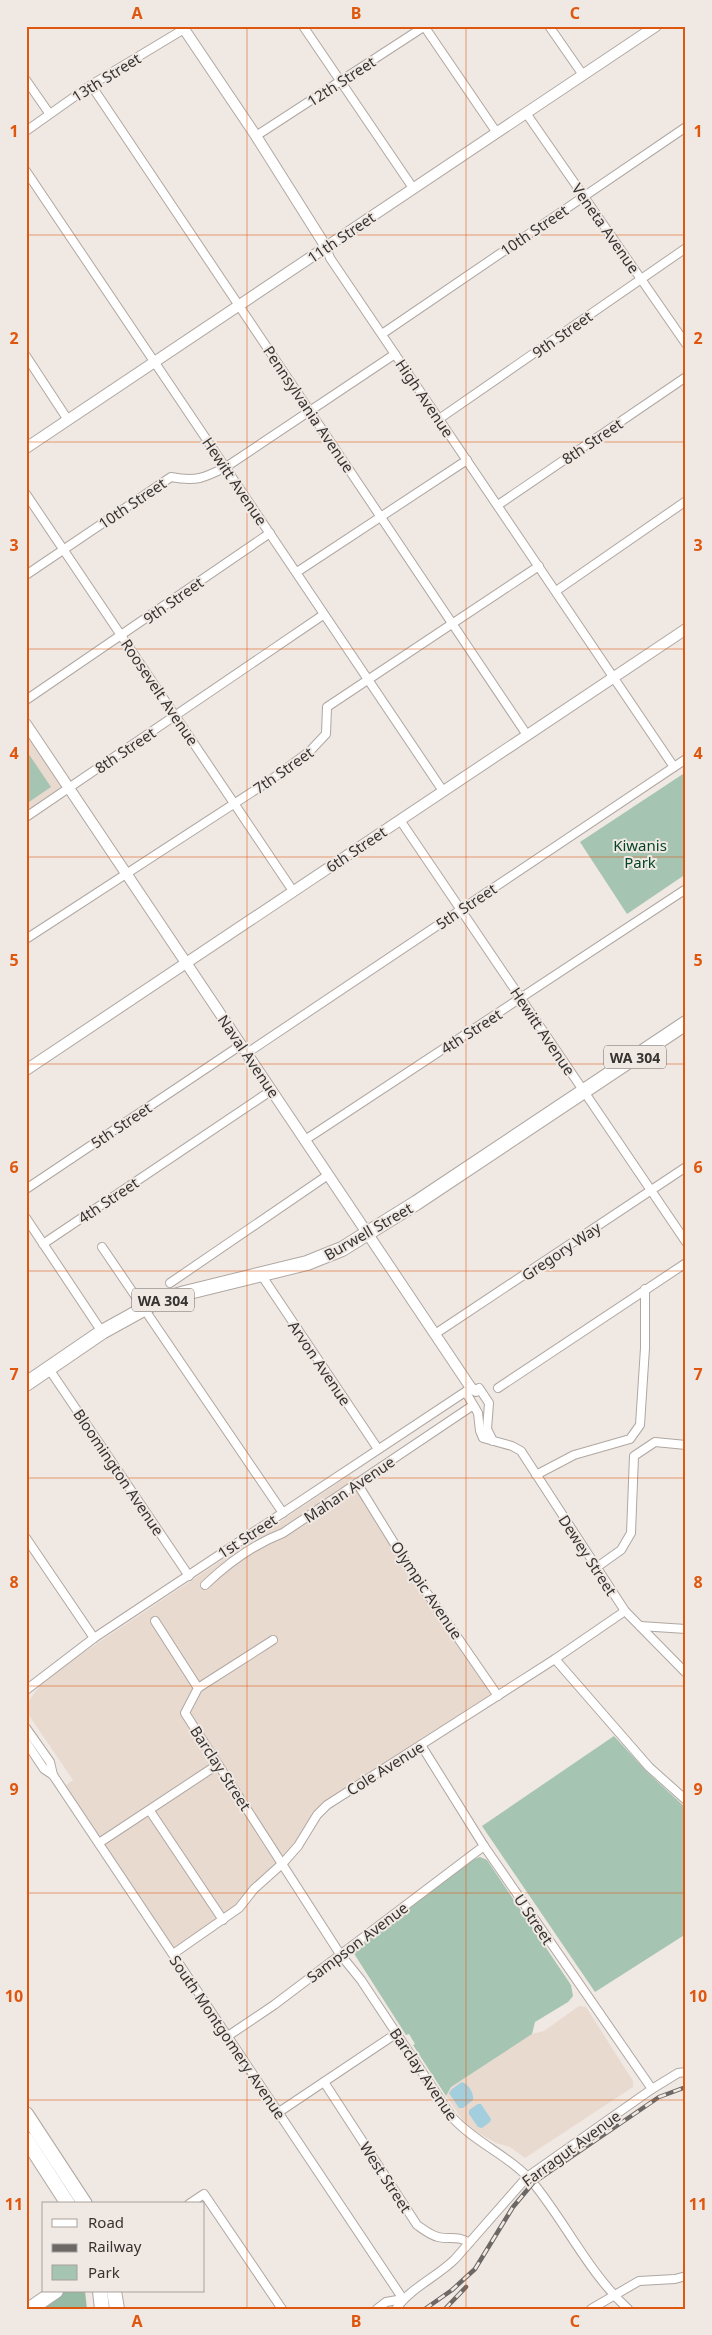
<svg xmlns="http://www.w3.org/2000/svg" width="712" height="2335" viewBox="0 0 712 2335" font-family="'Noto Sans',sans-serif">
  <rect width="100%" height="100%" fill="#f0e8e3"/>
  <g fill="#e9dad0">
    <polygon points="26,724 69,788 26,817"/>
    <polygon points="350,1475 498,1696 327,1805 296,1846 239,1908 173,1954 62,1788 73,1780 26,1711 26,1705 45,1678"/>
    <polygon points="579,2006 586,2007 633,2081 633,2087 525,2158 510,2147 496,2143 473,2130 462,2119 446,2096 451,2087 532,2034 544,2031"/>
  </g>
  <g fill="#a5c4b1">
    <polygon points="26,750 51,787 26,804"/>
    <polygon points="686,772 686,874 627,914 580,842"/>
    <polygon points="614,1736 648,1773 686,1808 686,1934 595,1992 482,1826"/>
    <polygon points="480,1857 487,1860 571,1985 573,1996 568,2002 535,2022 532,2034 451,2087 446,2096 413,2045 415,2044 409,2034 406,2035 353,1952 469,1861"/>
  </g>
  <polygon fill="#96baa4" points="62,2291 85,2291 87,2309 41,2309"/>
  <g fill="#a3cedd">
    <path d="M462,2082C469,2085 474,2093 473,2100L463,2108H459L449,2093L452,2089Z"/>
    <polygon points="478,2104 481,2104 491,2119 490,2122 482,2128 478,2127 469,2114 469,2110"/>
  </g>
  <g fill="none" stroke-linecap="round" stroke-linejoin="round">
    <defs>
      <g id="street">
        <polyline points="303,26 413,188"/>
        <polyline points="424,26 497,133"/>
        <polyline points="549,26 583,75"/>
        <polyline points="26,80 49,113"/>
        <polyline points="91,85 527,735"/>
        <polyline points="526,113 686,344"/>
        <polyline points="26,131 91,85 184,29"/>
        <polyline points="256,136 425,26"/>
        <polyline points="26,171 443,791"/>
        <polyline points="326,247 330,258 674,767"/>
        <polyline points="382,334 686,127"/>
        <polyline points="26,356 68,420"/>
        <polyline points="439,419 686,248"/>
        <polyline points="26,494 293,891"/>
        <polyline points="498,505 686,377"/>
        <polyline points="297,572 467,460"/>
        <path d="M26,575L171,477C196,482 204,478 226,467L395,354"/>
        <polyline points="556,591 686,501"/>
        <polyline points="26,700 270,533"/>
        <polyline points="26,817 323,615"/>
        <polyline points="400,820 686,1242"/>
        <polyline points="26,939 272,779 310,751 326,734 327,707 539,566"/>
        <polyline points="247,1053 686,759"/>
        <polyline points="305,1140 686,889"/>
        <polyline points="26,1189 241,1045"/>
        <polyline points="26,1218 102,1332"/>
        <polyline points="43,1244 272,1090"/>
        <polyline points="102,1247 283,1513"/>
        <polyline points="262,1276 378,1449"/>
        <polyline points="170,1283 328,1175"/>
        <polyline points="435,1334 686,1167"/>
        <polyline points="49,1369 189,1576"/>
        <polyline points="479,1388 489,1403 487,1429 493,1441"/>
        <polyline points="498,1388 686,1263"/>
        <polyline points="468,1396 478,1413 480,1431 483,1438 512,1446 521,1451 625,1611 686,1673"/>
        <polyline points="536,1475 574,1455 630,1439 640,1425 645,1348 645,1289"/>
        <polyline points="357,1483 407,1564 498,1696"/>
        <polyline points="26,1538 94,1638"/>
        <polyline points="597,1567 621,1550 631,1533 634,1456 655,1442 686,1445"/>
        <path d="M205,1585C227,1564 254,1544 283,1533L469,1408"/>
        <path d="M155,1621L198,1688L185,1713L340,1954L361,1980L452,2117C475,2143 512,2157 534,2184C567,2225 589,2273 628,2309"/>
        <polyline points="640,1626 686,1629"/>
        <polyline points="555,1659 649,1767 686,1800"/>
        <polyline points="198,1688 273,1640"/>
        <polyline points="26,1690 94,1638 471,1388"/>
        <polyline points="26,1728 50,1762 53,1775"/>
        <polyline points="26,1742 44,1769 53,1775 403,2299"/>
        <polyline points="421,1745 484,1846 652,2089"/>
        <polyline points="150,1811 223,1920"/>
        <polyline points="99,1843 217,1765"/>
        <polyline points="173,1954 239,1908 254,1889 283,1863 298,1846 317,1815 327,1805 555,1659 625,1611"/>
        <polyline points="228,2036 274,2005 484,1846"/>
        <path d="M324,2082L417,2225C424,2230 430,2235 438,2237C450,2240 458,2235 469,2243"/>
        <polyline points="279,2112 397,2033"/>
        <polyline points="189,2204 204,2194 282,2309"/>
        <polyline points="377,2309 386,2302 403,2299"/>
        <path d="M396,2309C410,2288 437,2277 455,2259L527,2177L652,2089L678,2073L686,2072"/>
        <polyline points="591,2309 639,2281 675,2279 686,2276"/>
      </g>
      <g id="secondary">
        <polyline points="182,26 256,136 326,247"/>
        <polyline points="26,448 656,26"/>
        <polyline points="26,724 471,1388 476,1391"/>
        <polyline points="26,1070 686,629"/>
      </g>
      <g id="highway">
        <polyline points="26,1384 102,1332 158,1301 185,1293 307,1263 342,1249 416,1203 686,1023"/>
        <polyline points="26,2114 85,2204"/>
        <polyline points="26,2139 68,2204"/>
        <polyline points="100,2291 102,2309"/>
        <polyline points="114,2291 117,2309"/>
        <polyline points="31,2308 56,2291"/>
      </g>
    </defs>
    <use href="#street" stroke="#afa7a2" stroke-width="10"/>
    <use href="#secondary" stroke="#afa7a2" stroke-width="12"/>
    <use href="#highway" stroke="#afa7a2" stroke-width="16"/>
    <use href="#street" stroke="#fff" stroke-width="8"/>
    <use href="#secondary" stroke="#fff" stroke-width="10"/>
    <use href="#highway" stroke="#fff" stroke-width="14"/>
    <defs>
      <g id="rail">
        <polyline points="425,2309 452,2290 475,2269 513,2207 533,2183 659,2097 686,2087"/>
        <polyline points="445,2309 466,2287"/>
      </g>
    </defs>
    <use href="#rail" stroke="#6c6865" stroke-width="4.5"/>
    <use href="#rail" stroke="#f0e8e3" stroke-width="2.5" stroke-dasharray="8" stroke-linecap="butt"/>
  </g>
  <path fill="none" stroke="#df570e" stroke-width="1" stroke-opacity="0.55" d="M247,26V2309M466,26V2309M26,235H686M26,442H686M26,649H686M26,857H686M26,1064H686M26,1271H686M26,1478H686M26,1686H686M26,1893H686M26,2100H686"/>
  <g text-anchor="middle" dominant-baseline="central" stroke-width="4" stroke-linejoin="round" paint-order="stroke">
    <g fill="#f0e8e3" stroke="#6e6966" stroke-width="1">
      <rect x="604" y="1045.5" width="62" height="23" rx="4"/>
      <rect x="132" y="1288.5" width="62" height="23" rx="4"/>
    </g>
    <g font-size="14" font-weight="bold" fill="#363331">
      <text x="635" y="1057">WA 304</text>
      <text x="163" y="1300">WA 304</text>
    </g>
    <g font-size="15" fill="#363331" stroke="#f0e8e3">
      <text transform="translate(106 77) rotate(-32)">13th Street</text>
      <text transform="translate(341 81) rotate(-33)">12th Street</text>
      <text transform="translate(606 228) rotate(55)">Veneta Avenue</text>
      <text transform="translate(534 230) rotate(-34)">10th Street</text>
      <text transform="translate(341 237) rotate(-34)">11th Street</text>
      <text transform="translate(562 334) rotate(-35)">9th Street</text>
      <text transform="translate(425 398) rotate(56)">High Avenue</text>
      <text transform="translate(309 409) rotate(56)">Pennsylvania Avenue</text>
      <text transform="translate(592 441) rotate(-34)">8th Street</text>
      <text transform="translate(235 481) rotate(56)">Hewitt Avenue</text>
      <text transform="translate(132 503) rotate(-34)">10th Street</text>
      <text transform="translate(173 600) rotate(-35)">9th Street</text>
      <text transform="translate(160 692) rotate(56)">Roosevelt Avenue</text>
      <text transform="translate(125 750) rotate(-34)">8th Street</text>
      <text transform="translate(283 770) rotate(-35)">7th Street</text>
      <text transform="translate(356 849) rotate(-34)">6th Street</text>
      <text transform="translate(466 906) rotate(-34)">5th Street</text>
      <text transform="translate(471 1031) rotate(-33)">4th Street</text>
      <text transform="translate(543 1031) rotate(56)">Hewitt Avenue</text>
      <text transform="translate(249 1056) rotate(56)">Naval Avenue</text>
      <text transform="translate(121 1125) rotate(-34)">5th Street</text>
      <text transform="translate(108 1200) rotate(-34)">4th Street</text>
      <text transform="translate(368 1231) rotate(-30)">Burwell Street</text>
      <text transform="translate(561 1251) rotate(-34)">Gregory Way</text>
      <text transform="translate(320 1363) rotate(56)">Arvon Avenue</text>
      <text transform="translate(119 1472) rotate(56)">Bloomington Avenue</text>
      <text transform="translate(349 1489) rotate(-34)">Mahan Avenue</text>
      <text transform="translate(247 1536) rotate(-33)">1st Street</text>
      <text transform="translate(588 1555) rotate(57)">Dewey Street</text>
      <text transform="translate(427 1590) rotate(56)">Olympic Avenue</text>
      <text transform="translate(221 1768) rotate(57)">Barclay Street</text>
      <text transform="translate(385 1768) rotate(-32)">Cole Avenue</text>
      <text transform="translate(534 1919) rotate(56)">U Street</text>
      <text transform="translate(357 1942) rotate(-37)">Sampson Avenue</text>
      <text transform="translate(228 2037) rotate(56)">South Montgomery Avenue</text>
      <text transform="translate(424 2074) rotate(56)">Barclay Avenue</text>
      <text transform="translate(571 2148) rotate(-36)">Farragut Avenue</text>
      <text transform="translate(386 2177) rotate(57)">West Street</text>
    </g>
    <g font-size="15" fill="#024528" stroke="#f0e8e3">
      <text x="640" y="845">Kiwanis<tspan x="640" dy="17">Park</tspan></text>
    </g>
  </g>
  <rect width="712" height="2335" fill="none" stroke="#f0e8e3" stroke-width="55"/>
  <rect x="42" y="2202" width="162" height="90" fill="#f0e8e3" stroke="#a6a09c"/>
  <rect x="52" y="2219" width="25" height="8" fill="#ffffff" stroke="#a6a09c"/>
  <text x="88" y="2228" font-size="15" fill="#363331">Road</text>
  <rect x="52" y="2244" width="25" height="8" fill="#6c6865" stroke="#a6a09c"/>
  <text x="88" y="2252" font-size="15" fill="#363331">Railway</text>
  <rect x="52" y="2265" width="25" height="15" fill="#a5c4b1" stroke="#a6a09c"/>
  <text x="88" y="2278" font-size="15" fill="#363331">Park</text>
  <rect x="28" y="28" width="656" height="2280" fill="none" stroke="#df570e" stroke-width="2"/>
  <g font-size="16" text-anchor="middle" font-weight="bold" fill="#df570e">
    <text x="137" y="19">A</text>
    <text x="356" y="19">B</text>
    <text x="575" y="19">C</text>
    <text x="14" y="137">1</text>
    <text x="698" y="137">1</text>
    <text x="14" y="344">2</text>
    <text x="698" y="344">2</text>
    <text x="14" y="551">3</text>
    <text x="698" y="551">3</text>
    <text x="14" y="759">4</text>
    <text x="698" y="759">4</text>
    <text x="14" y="966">5</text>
    <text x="698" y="966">5</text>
    <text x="14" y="1173">6</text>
    <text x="698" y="1173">6</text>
    <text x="14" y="1380">7</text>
    <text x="698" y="1380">7</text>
    <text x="14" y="1588">8</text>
    <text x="698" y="1588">8</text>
    <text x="14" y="1795">9</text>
    <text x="698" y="1795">9</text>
    <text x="14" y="2002">10</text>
    <text x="698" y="2002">10</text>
    <text x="14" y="2210">11</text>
    <text x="698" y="2210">11</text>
    <text x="137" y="2327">A</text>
    <text x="356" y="2327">B</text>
    <text x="575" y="2327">C</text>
  </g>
</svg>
